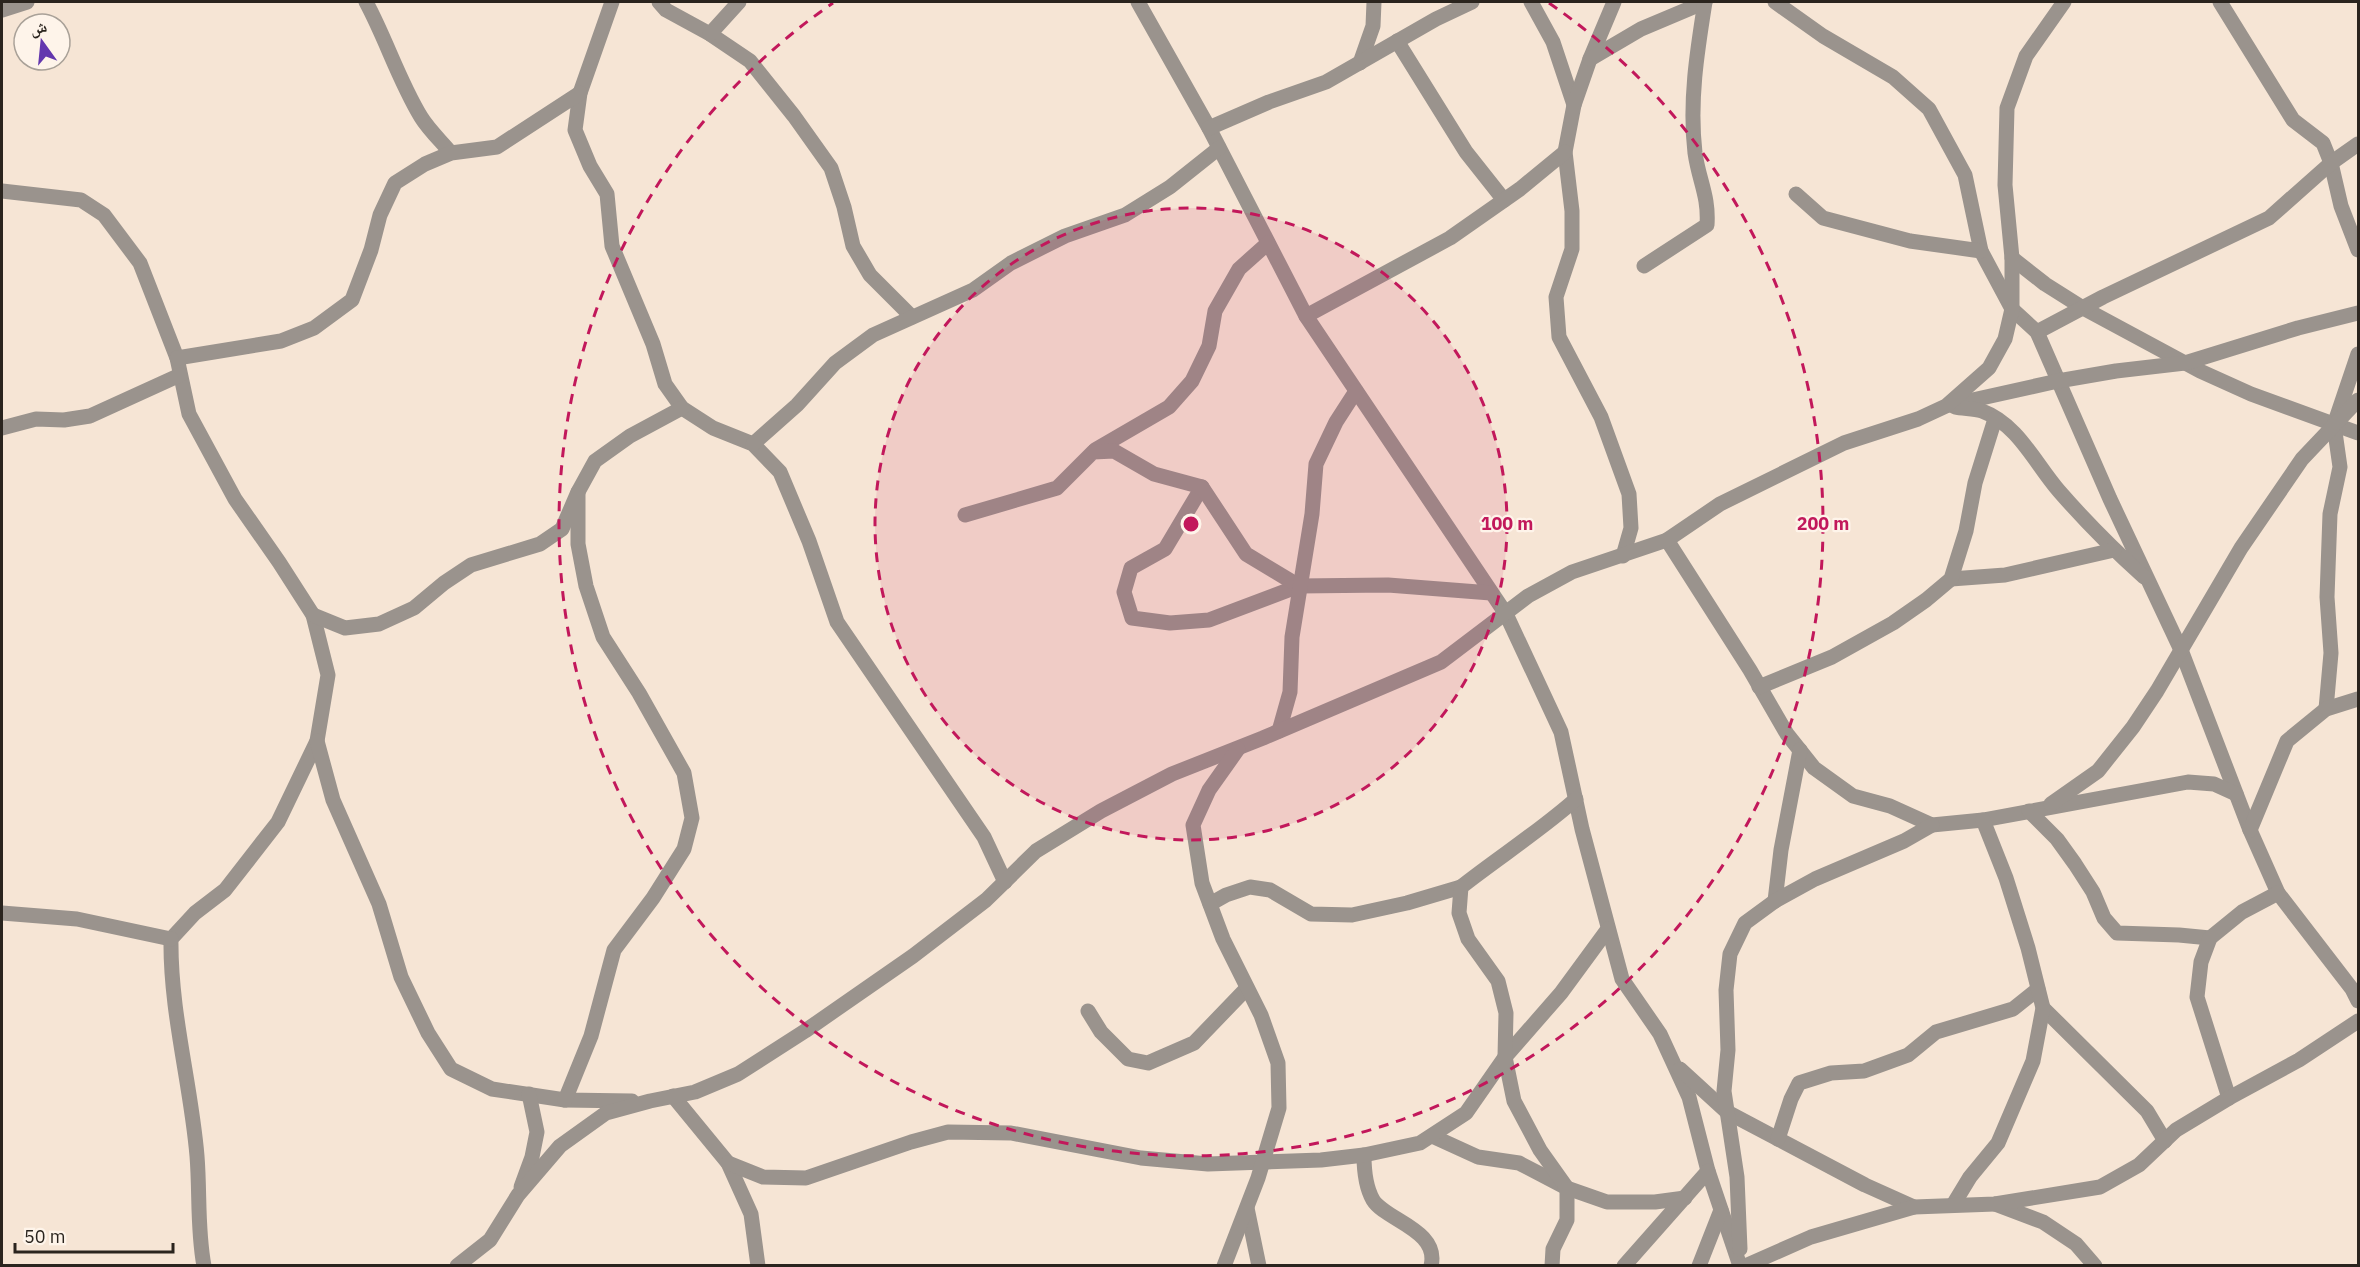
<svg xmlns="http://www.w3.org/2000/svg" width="2360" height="1267" viewBox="0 0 2360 1267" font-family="'IBM Plex Sans','Noto Naskh Arabic',sans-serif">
  <rect width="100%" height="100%" fill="#f6e5d5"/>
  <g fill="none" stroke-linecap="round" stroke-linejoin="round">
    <g stroke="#9a938d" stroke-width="15">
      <path d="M366,2C386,39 399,81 421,117C429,130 441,141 451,153"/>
      <polyline points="612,2 580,93 575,130 590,166 607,194 612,246 653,344 665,384 682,408 713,428 753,444 780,472 809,541 837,622 984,837 1005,882"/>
      <polyline points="659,2 666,10 710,34 750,61 794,116 831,168 844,207 853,246 870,275 912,317"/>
      <polyline points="1138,2 1209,128 1306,316 1506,614 1561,732 1582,829 1622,979 1660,1034 1689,1097 1708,1171 1740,1266"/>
      <polyline points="1531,2 1553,42 1574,105"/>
      <polyline points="1614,2 1590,59 1574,105 1565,152 1572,211 1572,249 1556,297 1559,337 1601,417 1629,494 1631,528 1623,556"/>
      <polyline points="1775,2 1823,36 1893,77 1929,109 1965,175 1981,251 2012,309 2037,332 2110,499 2181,650 2250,830 2278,893 2352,989 2358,1001"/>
      <polyline points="2220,2 2293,120 2323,143 2331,163 2341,206 2358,250"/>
      <polyline points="2,10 27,2"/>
      <polyline points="710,34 739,2"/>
      <polyline points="1397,41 1466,152 1504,200"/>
      <polyline points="1590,59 1641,29 1705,2"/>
      <polyline points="1360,63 1373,26 1374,2"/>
      <polyline points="1209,128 1269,102 1326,82 1436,19 1472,2"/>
      <path d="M2,191L81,200L104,215L140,263L177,358L189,414L235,499L279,562L313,615L328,675L317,741L278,822L225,890L195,913L171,939C170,1012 191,1084 197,1156C200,1193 197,1229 204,1266"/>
      <polyline points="1796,194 1823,218 1910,241 1981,251"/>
      <polyline points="2012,258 2045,284 2083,308 2200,371 2251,394 2358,433"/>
      <path d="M1644,266L1707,225C1709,196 1699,181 1695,153C1689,102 1697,52 1705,2"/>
      <polyline points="1306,316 1450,238 1520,189 1565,152"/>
      <polyline points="2037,332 2103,297 2269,218 2331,163 2358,144"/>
      <polyline points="177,358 281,341 314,328 352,300 371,250 380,215 395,183 425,164 451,153 497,147 580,93"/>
      <polyline points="1950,405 2058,381 2116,371 2185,363 2298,328 2358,313"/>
      <path d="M1955,407C1963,409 1974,408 1982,411C2018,424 2036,465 2059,491C2086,522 2114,550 2144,577"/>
      <polyline points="2,428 36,419 64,420 90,416 180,375"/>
      <polyline points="753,444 797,405 835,363 873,335 973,290 1011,263 1065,236 1125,215 1170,187 1219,148"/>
      <polyline points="1095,450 1169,407 1192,381 1209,346 1215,311 1239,269 1268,243"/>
      <polyline points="1202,487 1165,549 1131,568 1124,592 1132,618 1170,623 1209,620 1299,586 1388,585 1491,593"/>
      <polyline points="965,515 1057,488 1093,452 1114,451 1154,474 1202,487 1246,554 1299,586"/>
      <polyline points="1667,540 1750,670 1787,734 1814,768 1853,796 1890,806 1932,825 1983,820 2188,782 2214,784 2236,794"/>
      <polyline points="1951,579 2005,575 2114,550"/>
      <polyline points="313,615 345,628 379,624 414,608 444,583 471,565 540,544 562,529 578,492 595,461 630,436 682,408"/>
      <polyline points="1759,687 1832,657 1893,623 1926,600 1951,579 1966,531 1975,483 1995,419"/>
      <polyline points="2326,709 2331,653 2327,597 2330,514 2340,467 2334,425 2358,354"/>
      <polyline points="1279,731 1290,692 1292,637 1312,514 1316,464 1336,422 1356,391"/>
      <polyline points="317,741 333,800 379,904 401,977 428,1033 451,1069 492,1089 565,1100 632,1101"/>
      <polyline points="2051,804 2098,771 2133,727 2157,691 2241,548 2302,459 2358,400"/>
      <polyline points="2029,811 2057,839 2075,864 2093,892 2104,918 2117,933 2179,935 2210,938"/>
      <polyline points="2250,830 2287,741 2326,709 2358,699"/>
      <polyline points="1775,901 1781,850 1800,750"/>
      <polyline points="1210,904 1226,895 1250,887 1270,890 1311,914 1352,915 1407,903 1461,887"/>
      <polyline points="2,913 77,919 171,939"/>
      <polyline points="2043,1008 2147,1111 2165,1141"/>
      <polyline points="1088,1011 1101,1032 1128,1059 1148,1063 1194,1043 1247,988"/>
      <polyline points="1680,1069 1727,1112 1865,1185 1914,1207"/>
      <polyline points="673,1096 728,1163 751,1214 758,1266"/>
      <polyline points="2229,1098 2197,997 2201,962 2210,938 2242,912 2278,893"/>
      <polyline points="565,1100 591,1036 614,950 653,898 684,849 692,818 684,773 639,693 603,637 586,586 578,544 578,492"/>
      <polyline points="1432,1136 1478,1157 1519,1163 1567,1188 1607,1202 1655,1202 1685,1198"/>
      <polyline points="1778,1139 1791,1099 1799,1083 1831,1073 1864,1071 1908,1055 1936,1032 2013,1009 2038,989"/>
      <path d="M1364,1155C1364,1170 1365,1186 1373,1200C1385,1220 1440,1230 1431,1266"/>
      <polyline points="728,1163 763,1177 806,1178 911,1142 948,1132 1011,1133 1141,1158 1208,1164 1321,1160 1364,1155 1420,1143 1466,1113 1505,1057 1561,993 1608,929"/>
      <polyline points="521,1187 532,1157 537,1132 529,1094"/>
      <polyline points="1995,1204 2043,1222 2076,1244 2095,1266"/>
      <polyline points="1953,1205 1970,1177 1998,1143 2033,1061 2043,1008 2028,948 2006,878 1983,820"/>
      <polyline points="1247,1208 1259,1266"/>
      <polyline points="1740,1249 1737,1177 1724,1091 1728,1050 1726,990 1730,954 1745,923 1775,901 1815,879 1904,841 1932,825"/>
      <polyline points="457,1266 490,1240 518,1195 560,1146 606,1113 650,1101 695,1092 738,1074 805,1031 913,956 986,900 1036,851 1101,811 1172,774 1263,738 1441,662 1528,596 1572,572 1667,540 1720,504 1844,443 1918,419 1946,406 1989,368 2005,339 2012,309 2012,258 2005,185 2007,108 2026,56 2064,2"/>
      <polyline points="1224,1266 1258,1178 1279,1108 1278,1063 1261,1015 1223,939 1202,883 1193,825 1209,790 1238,749"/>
      <path d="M1552,1266L1553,1249L1567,1220V1188L1540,1150L1514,1101L1505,1057L1506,1013L1498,981L1468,939L1459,913L1461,887C1499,857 1540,831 1576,799"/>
      <polyline points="1624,1266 1708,1171"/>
      <polyline points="1699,1266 1721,1210"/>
      <polyline points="1745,1266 1811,1237 1914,1207 1995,1204 2100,1187 2139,1165 2176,1130 2229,1098 2299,1060 2358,1021"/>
    </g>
  </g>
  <circle cx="1191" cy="524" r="316" fill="#c2185b" fill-opacity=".12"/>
  <g fill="none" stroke="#c2185b" stroke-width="3" stroke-dasharray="10 8">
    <circle cx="1191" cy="524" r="316"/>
    <path d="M1549 3A632 632 0 1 1 833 3"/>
  </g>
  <circle cx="1191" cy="524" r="9" fill="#c2185b" stroke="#fef4ea" stroke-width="3"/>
  <g font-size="18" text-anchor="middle" font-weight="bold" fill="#c2185b" stroke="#fef4ea" stroke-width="4.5" stroke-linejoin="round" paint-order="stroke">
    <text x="1507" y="530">100 m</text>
    <text x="1823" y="530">200 m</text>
  </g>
  <rect width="2360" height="1267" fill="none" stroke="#2a241e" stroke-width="6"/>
  <g transform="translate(42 42) rotate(345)"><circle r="28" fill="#fef4ea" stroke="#a9a198" stroke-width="1.5"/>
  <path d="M0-4.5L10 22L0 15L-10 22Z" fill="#6337ae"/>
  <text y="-9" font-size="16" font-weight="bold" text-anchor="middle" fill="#2a241e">ش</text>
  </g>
  <path d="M15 1243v9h158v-9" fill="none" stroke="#2a241e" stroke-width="3"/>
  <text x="24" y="1243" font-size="18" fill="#2a241e" stroke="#fef4ea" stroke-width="4.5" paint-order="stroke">50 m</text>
</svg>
